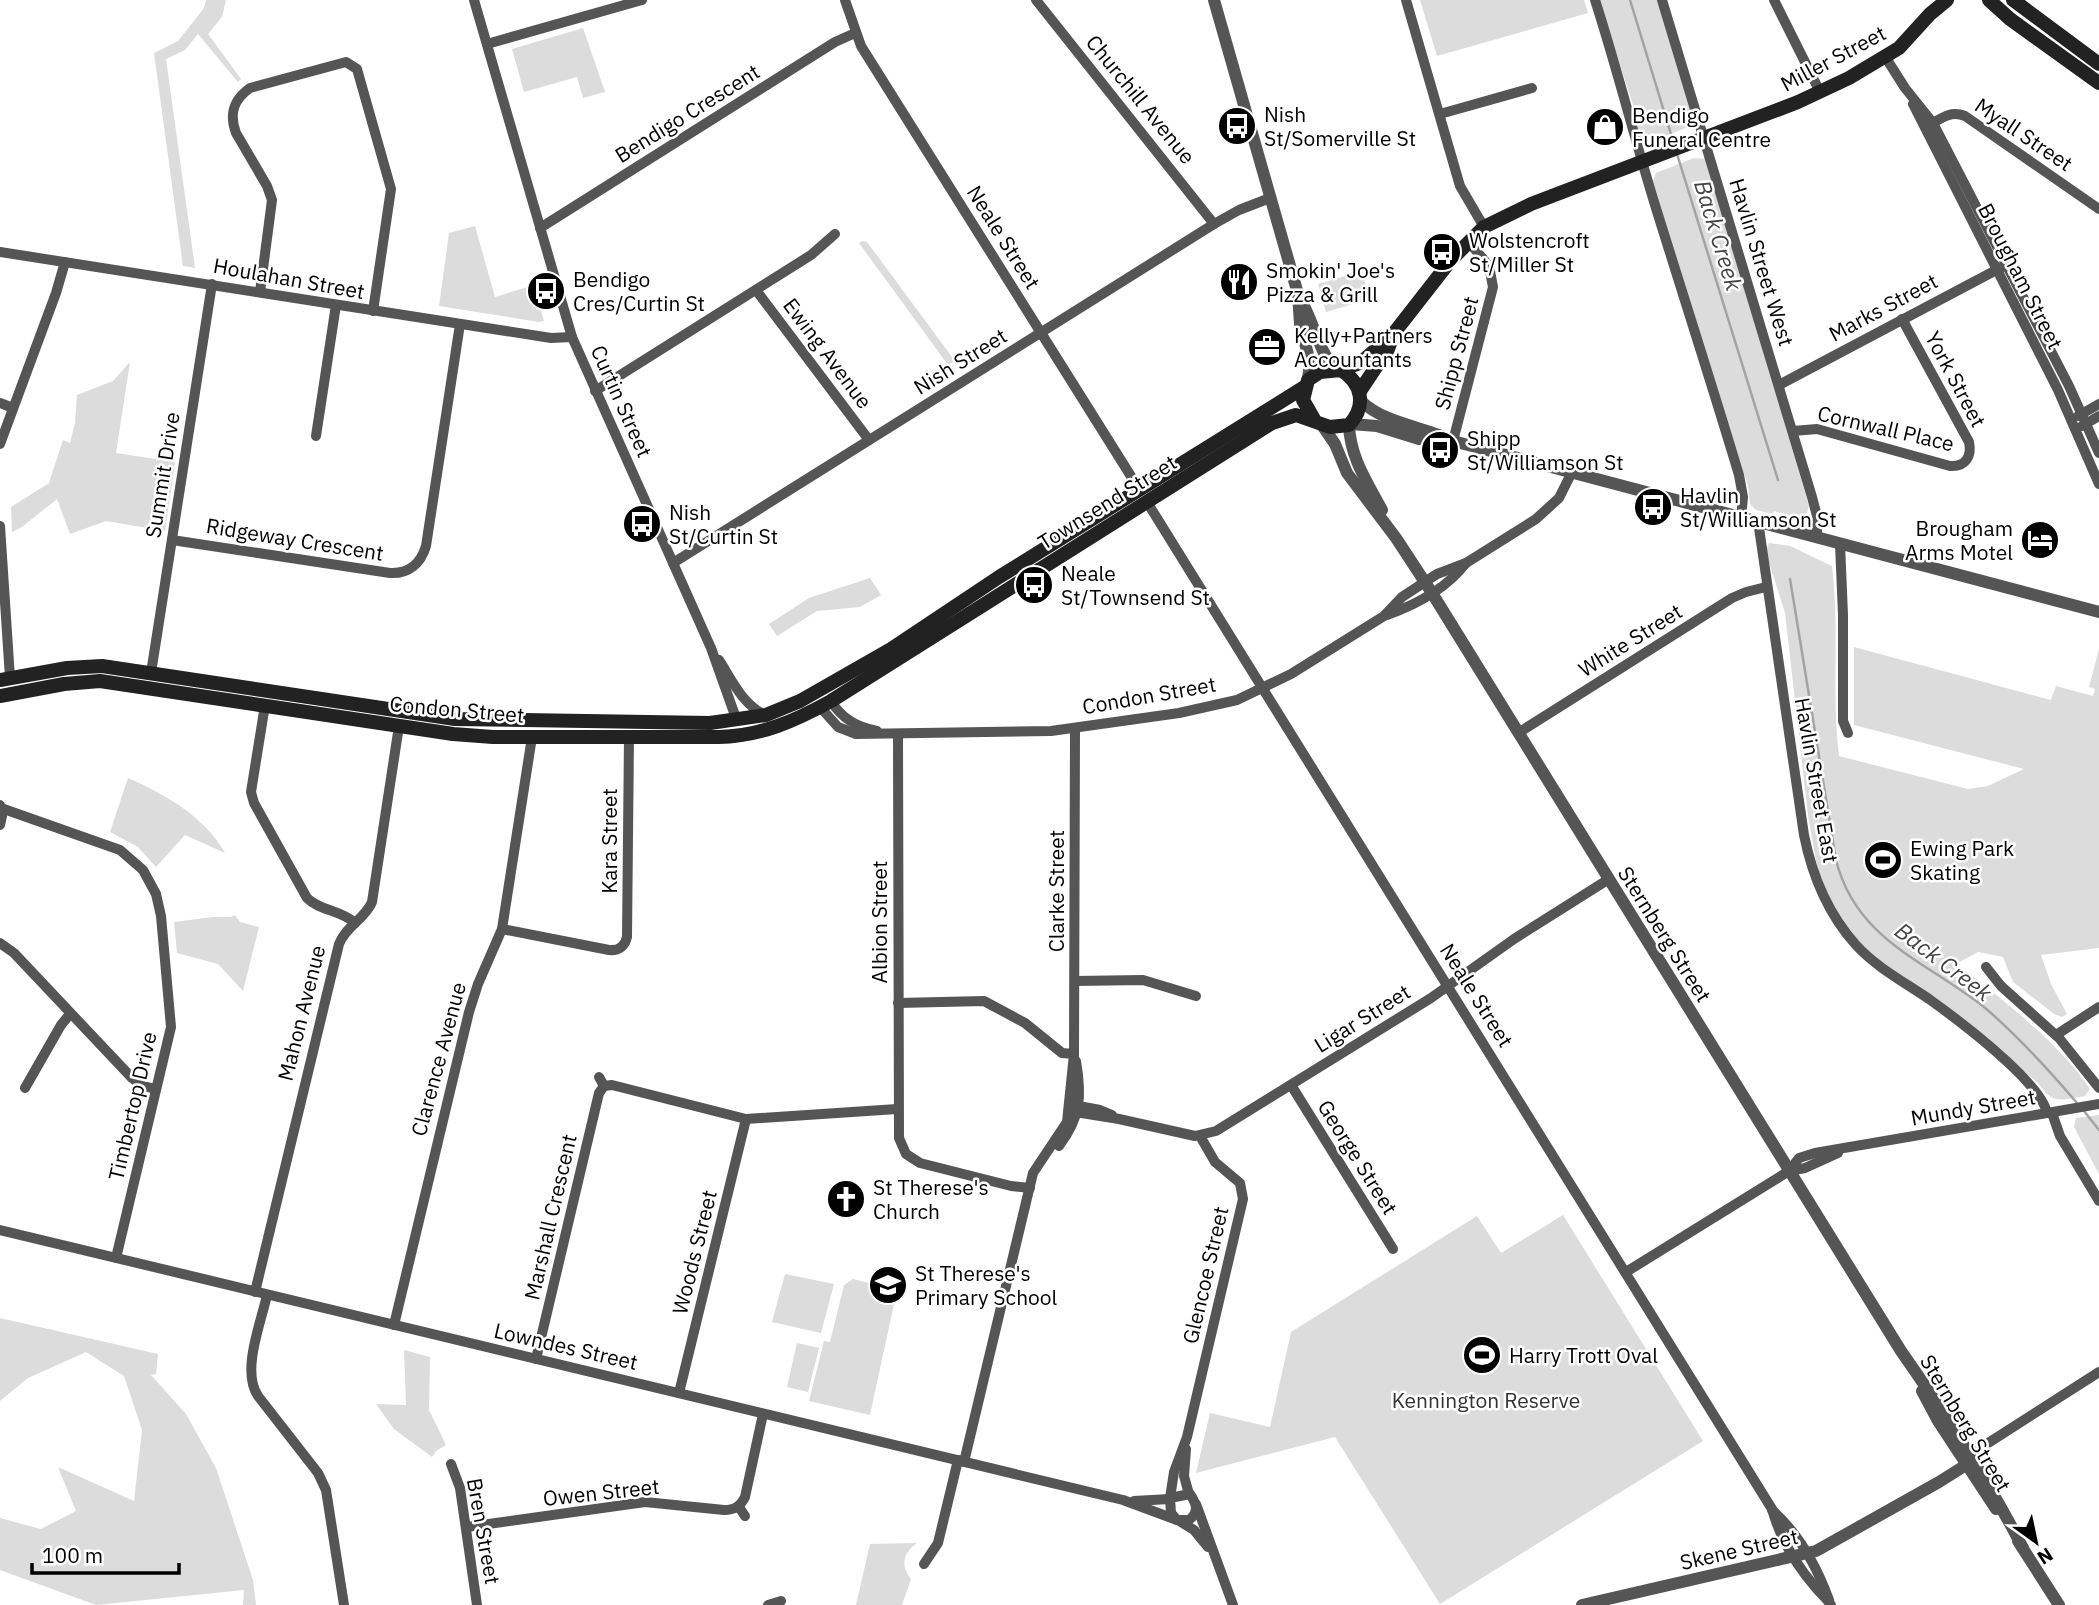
<svg xmlns="http://www.w3.org/2000/svg" width="2099" height="1605" viewBox="0 0 2099 1605" font-family="'IBM Plex Sans',sans-serif">
  <rect width="100%" height="100%" fill="#fff"/>
  <g fill="#dcdcdc">
    <polygon points="206,0 226,0 222,17 208,34 241,79 238,82 198,34 185,50 166,59 195,268 183,266 154,53 178,41 204,8"/>
    <polygon points="1420,0 1584,0 1588,13 1437,56"/>
    <polygon points="1599,0 1657,0 1694,118 1691,126 1649,142 1640,140 1636,128 1633,105"/>
    <polygon points="583,28 605,92 583,98 577,77 524,92 512,49"/>
    <polygon points="1694,158 1706,159 1809,506 1806,517 1799,518 1774,511 1773,514 1756,510 1750,504 1748,486 1652,183 1656,173"/>
    <polygon points="475,226 495,297 534,285 544,321 539,322 439,306 449,233"/>
    <polygon points="863,241 867,242 955,361 948,365 859,243"/>
    <polygon points="1362,271 1370,299 1326,312 1318,284"/>
    <polygon points="130,362 116,453 175,462 165,531 106,521 70,534 57,499 22,527 12,532 11,507 49,483 63,440 70,443 75,423 77,395 113,381"/>
    <path d="M1769,543L1790,546L1832,566C1840,629 1831,693 1839,756L1968,789L1988,786L2024,769L1854,725V647L2051,700L2056,686L2093,696L2095,689L2089,687L2099,649V948L2041,955L2051,984L2067,1014L2062,1017L2054,1014L2013,982L2003,957L1978,952L1956,964C1996,993 2064,1048 2090,1089L2085,1096C2060,1100 2053,1105 2038,1083L1958,1016L1866,952L1830,906L1816,861L1808,815L1785,613L1767,556V548Z"/>
    <polygon points="870,578 881,595 860,607 817,611 777,636 769,624 809,598"/>
    <path d="M128,778C166,795 204,816 225,853L185,835L156,867L138,847L110,832Z"/>
    <polygon points="235,915 240,922 259,927 243,991 218,964 177,953 174,922 213,917 231,917"/>
    <polygon points="2099,1115 2099,1174 2074,1127 2076,1118"/>
    <polygon points="1563,1215 1703,1441 1440,1604 1335,1437 1196,1473 1210,1413 1270,1427 1291,1332 1477,1216 1501,1253"/>
    <polygon points="785,1274 834,1284 821,1333 772,1322"/>
    <polygon points="853,1279 897,1290 870,1415 809,1401 824,1341 830,1342 844,1285"/>
    <polygon points="0,1318 158,1354 156,1374 151,1375 186,1414 216,1468 253,1580 256,1605 243,1605 244,1590 96,1605 0,1570 0,1518 41,1529 76,1511 58,1467 134,1501 142,1430 124,1376 86,1352 28,1378 0,1401"/>
    <polygon points="797,1343 819,1348 808,1392 787,1387"/>
    <polygon points="404,1350 430,1357 429,1410 446,1445 436,1451 432,1457 394,1429 376,1404 406,1405"/>
    <path d="M917,1543C903,1553 900,1565 911,1579L902,1605H856L870,1544Z"/>
  </g>
  <g fill="none" stroke-linecap="round" stroke-linejoin="round">
    <g stroke="#a3a3a3" stroke-width="2.5">
      <polyline points="1630,0 1674,144"/>
      <polyline points="1677,154 1778,480"/>
      <path d="M1790,579L1836,860C1856,940 1926,961 1984,1007C2018,1036 2048,1069 2077,1103"/>
      <polyline points="2084,1111 2099,1130"/>
    </g>
    <g stroke="#555" stroke-width="10">
      <polyline points="474,0 572,337 711,648 737,721"/>
      <polyline points="845,0 861,46 1139,489"/>
      <polyline points="1036,0 1214,224"/>
      <polyline points="1406,0 1460,186 1484,227"/>
      <path d="M1595,0C1617,68 1634,137 1655,205C1683,295 1712,385 1739,475L1743,497L1741,518"/>
      <polyline points="1662,0 1812,497 1817,516 1817,537"/>
      <polyline points="1774,0 1820,92"/>
      <polyline points="487,44 642,0"/>
      <polyline points="1886,58 1905,88 1933,123 2069,386 2099,453"/>
      <polyline points="1913,104 2058,390 2099,484"/>
      <polyline points="1440,114 1532,88"/>
      <path d="M1928,126C1940,119 1950,110 1965,116L2099,209"/>
      <polyline points="540,228 835,42 855,33"/>
      <polyline points="0,252 551,338 572,337"/>
      <polyline points="756,290 869,440"/>
      <path d="M260,292L272,200L267,186L236,133C229,114 233,100 250,88L346,62L357,69L391,189L373,311"/>
      <polyline points="1779,385 2002,267"/>
      <polyline points="595,391 811,255 835,234"/>
      <polyline points="0,403 13,408"/>
      <polyline points="2078,416 2099,404"/>
      <polyline points="2082,426 2099,416"/>
      <path d="M1793,431L1817,429L1950,466C1966,467 1972,456 1969,442L1902,319"/>
      <polyline points="316,436 336,305"/>
      <polyline points="1453,441 1493,287 1489,266 1468,241"/>
      <polyline points="0,444 56,293 65,262"/>
      <path d="M1147,502L1772,1509C1780,1538 1797,1566 1816,1588C1821,1594 1827,1599 1831,1605"/>
      <path d="M1758,521L1804,835C1812,875 1828,914 1856,945C1876,967 1904,982 1929,999C1961,1022 1992,1046 2020,1074C2030,1085 2044,1099 2047,1113"/>
      <polyline points="0,526 10,678"/>
      <path d="M172,540L390,573C409,574 421,563 426,546L460,324"/>
      <polyline points="1840,544 1843,615 1843,721 1848,733"/>
      <polyline points="673,563 1214,224 1239,210 1270,198"/>
      <path d="M1387,615C1418,604 1446,589 1466,563"/>
      <path d="M719,660C732,680 742,704 765,715"/>
      <polyline points="151,673 212,284"/>
      <path d="M831,701C842,719 857,727 877,731"/>
      <path d="M265,705L251,792L254,803L307,898C320,911 341,910 355,923"/>
      <polyline points="820,707 838,727 856,734 1051,731 1179,713 1237,700 1291,674 1384,616 1402,597 1437,574 1466,563 1536,519 1559,498 1572,472"/>
      <polyline points="1518,733 1732,598 1746,592 1766,587"/>
      <polyline points="898,734 899,1138 906,1154 920,1163 1011,1186 1030,1188"/>
      <polyline points="1,808 120,850 143,870 156,894 161,916 171,1027 116,1258"/>
      <polyline points="0,825 2,816 0,805"/>
      <path d="M502,929L609,950C619,951 625,946 627,937L629,737"/>
      <polyline points="0,943 14,953 132,1078 143,1086 156,1089"/>
      <polyline points="1986,967 2001,986 2059,1038 2099,1088"/>
      <polyline points="1075,981 1143,980 1196,996"/>
      <polyline points="898,1003 984,1001 1025,1023 1062,1053 1074,1054"/>
      <polyline points="2056,1035 2099,1007"/>
      <polyline points="599,1077 604,1086"/>
      <polyline points="1291,1085 1393,1249"/>
      <polyline points="25,1088 61,1025 70,1014"/>
      <polyline points="1073,1105 1100,1110 1112,1115"/>
      <polyline points="1069,1111 1119,1119 1195,1136 1216,1131 1431,998 1514,939 1609,879"/>
      <polyline points="2052,1113 2060,1136 2099,1201"/>
      <path d="M1059,1146C1081,1117 1082,1096 1076,1061"/>
      <polyline points="1789,1171 1799,1158 1815,1153 2099,1104"/>
      <polyline points="0,1230 1123,1500 1177,1520"/>
      <polyline points="1626,1272 1789,1171 1805,1168 1838,1153"/>
      <path d="M255,1292L339,944C346,926 365,919 372,902L399,726"/>
      <path d="M267,1295C261,1323 241,1371 258,1396L318,1473L326,1490L344,1605"/>
      <polyline points="394,1325 469,1012 478,984 502,929 532,737"/>
      <polyline points="536,1359 599,1093 604,1086 612,1085 746,1119 897,1109"/>
      <polyline points="679,1393 746,1119"/>
      <polyline points="1186,1449 1184,1476 1189,1494"/>
      <polyline points="1971,1454 2099,1372"/>
      <polyline points="964,1462 1033,1173 1067,1122 1074,1054 1075,729"/>
      <polyline points="451,1464 460,1488 477,1605"/>
      <path d="M1190,1494C1196,1503 1200,1512 1189,1520H1177L1171,1513L1170,1498Z"/>
      <polyline points="1170,1498 1174,1472 1187,1437 1243,1199 1240,1183 1215,1162 1200,1136"/>
      <polyline points="1134,1501 1170,1499"/>
      <polyline points="1196,1504 1233,1605"/>
      <polyline points="739,1507 745,1516"/>
      <path d="M1772,1510C1798,1533 1817,1567 1829,1600"/>
      <polyline points="1181,1522 1194,1530 1208,1547"/>
      <path d="M467,1527L645,1502L724,1510C734,1510 740,1507 745,1497L763,1414"/>
      <polyline points="924,1564 938,1543 958,1460"/>
      <polyline points="768,1605 781,1601"/>
    </g>
    <g stroke="#555" stroke-width="12">
      <polyline points="1214,0 1298,294 1300,324 1310,362 1308,380"/>
      <path d="M1301,300C1314,323 1318,349 1335,370"/>
      <path d="M1361,401C1385,424 1423,426 1453,441L2099,612"/>
      <polyline points="1351,424 1377,426 1419,439 1449,441"/>
      <path d="M1322,425L1335,444L1347,473L1396,538L1432,593L1901,1351C1946,1415 1987,1479 2023,1548"/>
      <path d="M1349,425C1350,457 1367,482 1382,510"/>
      <polyline points="1922,1391 1938,1421 1996,1509"/>
      <polyline points="2018,1541 2059,1605"/>
      <polyline points="1582,1605 1816,1551 1939,1482 1966,1465 1973,1457"/>
    </g>
    <g stroke="#222" stroke-width="14">
      <polyline points="1989,0 2010,19 2099,83"/>
      <polyline points="2013,0 2099,64"/>
      <polyline points="1341,370 1360,363 1394,334"/>
      <polyline points="1360,391 1388,349 1394,333 1451,260 1484,227 1531,204 1798,102 1849,78 1899,48 1930,14 1947,0"/>
      <polyline points="0,680 67,668 102,666 455,719 710,723 766,715 800,701 891,649 999,577 1306,386"/>
      <path d="M0,696L64,684L100,681L453,734L493,737H719C761,736 795,721 831,701L1272,423L1296,415L1330,427L1349,425C1367,406 1362,383 1341,370L1320,372L1308,380L1303,400L1315,421"/>
    </g>
  </g>
  <defs>
    <symbol id="bus-disc" viewBox="-11 -11 22 22"><circle r="9.5" fill="#000" stroke="#fff"/><path d="M-5-6H5V4H4V6H2V4H-2V6H-4V4H-5ZM-3.5-4V0h7V-4ZM-3.5 1.2v1.5H-2V1.2ZM2 1.2v1.5H3.5V1.2Z" fill="#fff"/></symbol>
    <symbol id="shop-disc" viewBox="-11 -11 22 22"><circle r="9.5" fill="#000" stroke="#fff"/><path d="M-5-2.5h2.3a2.7 3.5 0 0 1 5.4 0H5L5.5 6h-11ZM-1.5-2.5h3a1.5 2.3 0 0 0-3 0Z" fill="#fff"/></symbol>
    <symbol id="restaurant-disc" viewBox="-11 -11 22 22"><circle r="9.5" fill="#000" stroke="#fff"/><path d="M-5-6h1v4h1v-4h1v4h1v-4h1v5L-1.5 .5V6h-2V.5L-5-1ZM5-6V6H3V1.5H1.5Q1.5-4 5-6Z" fill="#fff"/></symbol>
    <symbol id="office-disc" viewBox="-11 -11 22 22"><circle r="9.5" fill="#000" stroke="#fff"/><path d="M-6-3h4V-5.5h4V-3h4V5H-6ZM-1-4.5V-3h2v-1.5ZM-6 0V1H6V0Z" fill="#fff"/></symbol>
    <symbol id="hotel-disc" viewBox="-11 -11 22 22"><circle r="9.5" fill="#000" stroke="#fff"/><path d="M-6-4.5h1.5V1H6V5H4.5V3h-9V5H-6ZM-4 0a1.8 1.8 0 1 1 3.6 0ZM.5 0V-2.5h3Q6-2.5 6 0Z" fill="#fff"/></symbol>
    <symbol id="stadium-disc" viewBox="-11 -11 22 22"><circle r="9.5" fill="#000" stroke="#fff"/><path d="M0-5a6.5 5 0 1 0 0 10a6.5 5 0 1 0 0-10ZM-3.5-1.8h7v3.6h-7Z" fill="#fff"/></symbol>
    <symbol id="church-disc" viewBox="-11 -11 22 22"><circle r="9.5" fill="#000" stroke="#fff"/><path d="M-1.2-6h2.4v3.5h3.3v2.4h-3.3V6h-2.4V-.1h-3.3v-2.4h3.3Z" fill="#fff"/></symbol>
    <symbol id="school-disc" viewBox="-11 -11 22 22"><circle r="9.5" fill="#000" stroke="#fff"/><path d="M0-5L7-2L0 1L-7-2ZM-4 1L0 2.5L4 1V4Q0 6-4 4Z" fill="#fff"/></symbol>
  </defs>
  <g fill-rule="evenodd">
    <use href="#bus-disc" x="1215" y="104" width="44" height="44"/>
    <use href="#shop-disc" x="1583" y="105" width="44" height="44"/>
    <use href="#bus-disc" x="1420" y="230" width="44" height="44"/>
    <use href="#restaurant-disc" x="1217" y="260" width="44" height="44"/>
    <use href="#bus-disc" x="524" y="269" width="44" height="44"/>
    <use href="#office-disc" x="1245" y="325" width="44" height="44"/>
    <use href="#bus-disc" x="1418" y="428" width="44" height="44"/>
    <use href="#bus-disc" x="1631" y="485" width="44" height="44"/>
    <use href="#bus-disc" x="620" y="502" width="44" height="44"/>
    <use href="#hotel-disc" x="2018" y="518" width="44" height="44"/>
    <use href="#bus-disc" x="1012" y="563" width="44" height="44"/>
    <use href="#stadium-disc" x="1861" y="838" width="44" height="44"/>
    <use href="#church-disc" x="824" y="1177" width="44" height="44"/>
    <use href="#school-disc" x="866" y="1263" width="44" height="44"/>
    <use href="#stadium-disc" x="1460" y="1333" width="44" height="44"/>
  </g>
  <g text-anchor="middle" dominant-baseline="central" stroke-width="5" stroke-linejoin="round" paint-order="stroke">
    <g font-size="21" fill="#000" stroke="#fff">
      <text transform="translate(1833 58) rotate(-28)">Miller Street</text>
      <text transform="translate(1141 99) rotate(51)">Churchill Avenue</text>
      <text transform="translate(687 113) rotate(-32)">Bendigo Crescent</text>
      <text transform="translate(2024 134) rotate(34)">Myall Street</text>
      <text transform="translate(1004 237) rotate(58)">Neale Street</text>
      <text transform="translate(1762 262) rotate(73)">Havlin Street West</text>
      <text transform="translate(2021 276) rotate(63)">Brougham Street</text>
      <text transform="translate(289 278) rotate(10)">Houlahan Street</text>
      <text transform="translate(1883 307) rotate(-28)">Marks Street</text>
      <text transform="translate(828 353) rotate(53)">Ewing Avenue</text>
      <text transform="translate(1456 353) rotate(-75)">Shipp Street</text>
      <text transform="translate(960 361) rotate(-32)">Nish Street</text>
      <text transform="translate(1956 379) rotate(62)">York Street</text>
      <text transform="translate(622 401) rotate(66)">Curtin Street</text>
      <text transform="translate(1886 428) rotate(13)">Cornwall Place</text>
      <text transform="translate(162 475) rotate(-81)">Summit Drive</text>
      <text transform="translate(1107 502) rotate(-32)">Townsend Street</text>
      <text transform="translate(295 539) rotate(9)">Ridgeway Crescent</text>
      <text transform="translate(1630 640) rotate(-32)">White Street</text>
      <text transform="translate(1149 695) rotate(-10)">Condon Street</text>
      <text transform="translate(457 709) rotate(5)">Condon Street</text>
      <text transform="translate(1817 780) rotate(80)">Havlin Street East</text>
      <text transform="translate(609 841) rotate(-90)">Kara Street</text>
      <text transform="translate(1056 891) rotate(-90)">Clarke Street</text>
      <text transform="translate(879 922) rotate(-90)">Albion Street</text>
      <text transform="translate(1665 934) rotate(58)">Sternberg Street</text>
      <text transform="translate(1477 995) rotate(58)">Neale Street</text>
      <text transform="translate(301 1013) rotate(-76)">Mahon Avenue</text>
      <text transform="translate(1362 1018) rotate(-32)">Ligar Street</text>
      <text transform="translate(438 1059) rotate(-75)">Clarence Avenue</text>
      <text transform="translate(132 1106) rotate(-77)">Timbertop Drive</text>
      <text transform="translate(1973 1107) rotate(-10)">Mundy Street</text>
      <text transform="translate(1358 1157) rotate(58)">George Street</text>
      <text transform="translate(550 1217) rotate(-77)">Marshall Crescent</text>
      <text transform="translate(694 1252) rotate(-76)">Woods Street</text>
      <text transform="translate(1205 1275) rotate(-77)">Glencoe Street</text>
      <text transform="translate(566 1346) rotate(13)">Lowndes Street</text>
      <text transform="translate(1966 1423) rotate(59)">Sternberg Street</text>
      <text transform="translate(601 1492) rotate(-6)">Owen Street</text>
      <text transform="translate(484 1531) rotate(80)">Bren Street</text>
      <text transform="translate(1739 1549) rotate(-13)">Skene Street</text>
    </g>
    <g font-size="21" fill="#000" stroke="#fff" text-anchor="start">
      <text x="1264" y="114">Nish<tspan x="1264" dy="24">St/Somerville St</tspan></text>
      <text x="1632" y="115">Bendigo<tspan x="1632" dy="24">Funeral Centre</tspan></text>
      <text x="1469" y="240">Wolstencroft<tspan x="1469" dy="24">St/Miller St</tspan></text>
      <text x="1266" y="270">Smokin' Joe's<tspan x="1266" dy="24">Pizza &amp; Grill</tspan></text>
      <text x="573" y="279">Bendigo<tspan x="573" dy="24">Cres/Curtin St</tspan></text>
      <text x="1294" y="335">Kelly+Partners<tspan x="1294" dy="24">Accountants</tspan></text>
      <text x="1467" y="438">Shipp<tspan x="1467" dy="24">St/Williamson St</tspan></text>
      <text x="1680" y="495">Havlin<tspan x="1680" dy="24">St/Williamson St</tspan></text>
      <text x="669" y="512">Nish<tspan x="669" dy="24">St/Curtin St</tspan></text>
      <text x="2013" y="528" text-anchor="end">Brougham<tspan x="2013" dy="24">Arms Motel</tspan></text>
      <text x="1061" y="573">Neale<tspan x="1061" dy="24">St/Townsend St</tspan></text>
      <text x="1910" y="848">Ewing Park<tspan x="1910" dy="24">Skating</tspan></text>
      <text x="873" y="1187">St Therese's<tspan x="873" dy="24">Church</tspan></text>
      <text x="915" y="1273">St Therese's<tspan x="915" dy="24">Primary School</tspan></text>
      <text x="1509" y="1355">Harry Trott Oval</text>
    </g>
    <g font-size="21" fill="#333" stroke="#fff">
      <text x="1486" y="1400">Kennington Reserve</text>
    </g>
    <g font-size="23" font-style="italic" fill="#444" stroke="#fff">
      <text transform="translate(1719 235) rotate(73)">Back Creek</text>
      <text transform="translate(1944 961) rotate(37)">Back Creek</text>
    </g>
  </g>
  <g transform="translate(2036 1542) rotate(147)" stroke="#ffffff" stroke-width="5" paint-order="stroke">
  <path d="M0-5L12 26L0 18L-12 26Z" fill="#000000"/>
  <text y="-10" font-size="19" font-weight="bold" text-anchor="middle" fill="#000000">N</text>
  </g>
  <path d="M32 1563v10h147v-10" fill="none" stroke="#000000" stroke-width="3.5"/>
  <text x="42" y="1563" font-size="21" fill="#000000" stroke="#ffffff" stroke-width="5" paint-order="stroke">100 m</text>
</svg>
